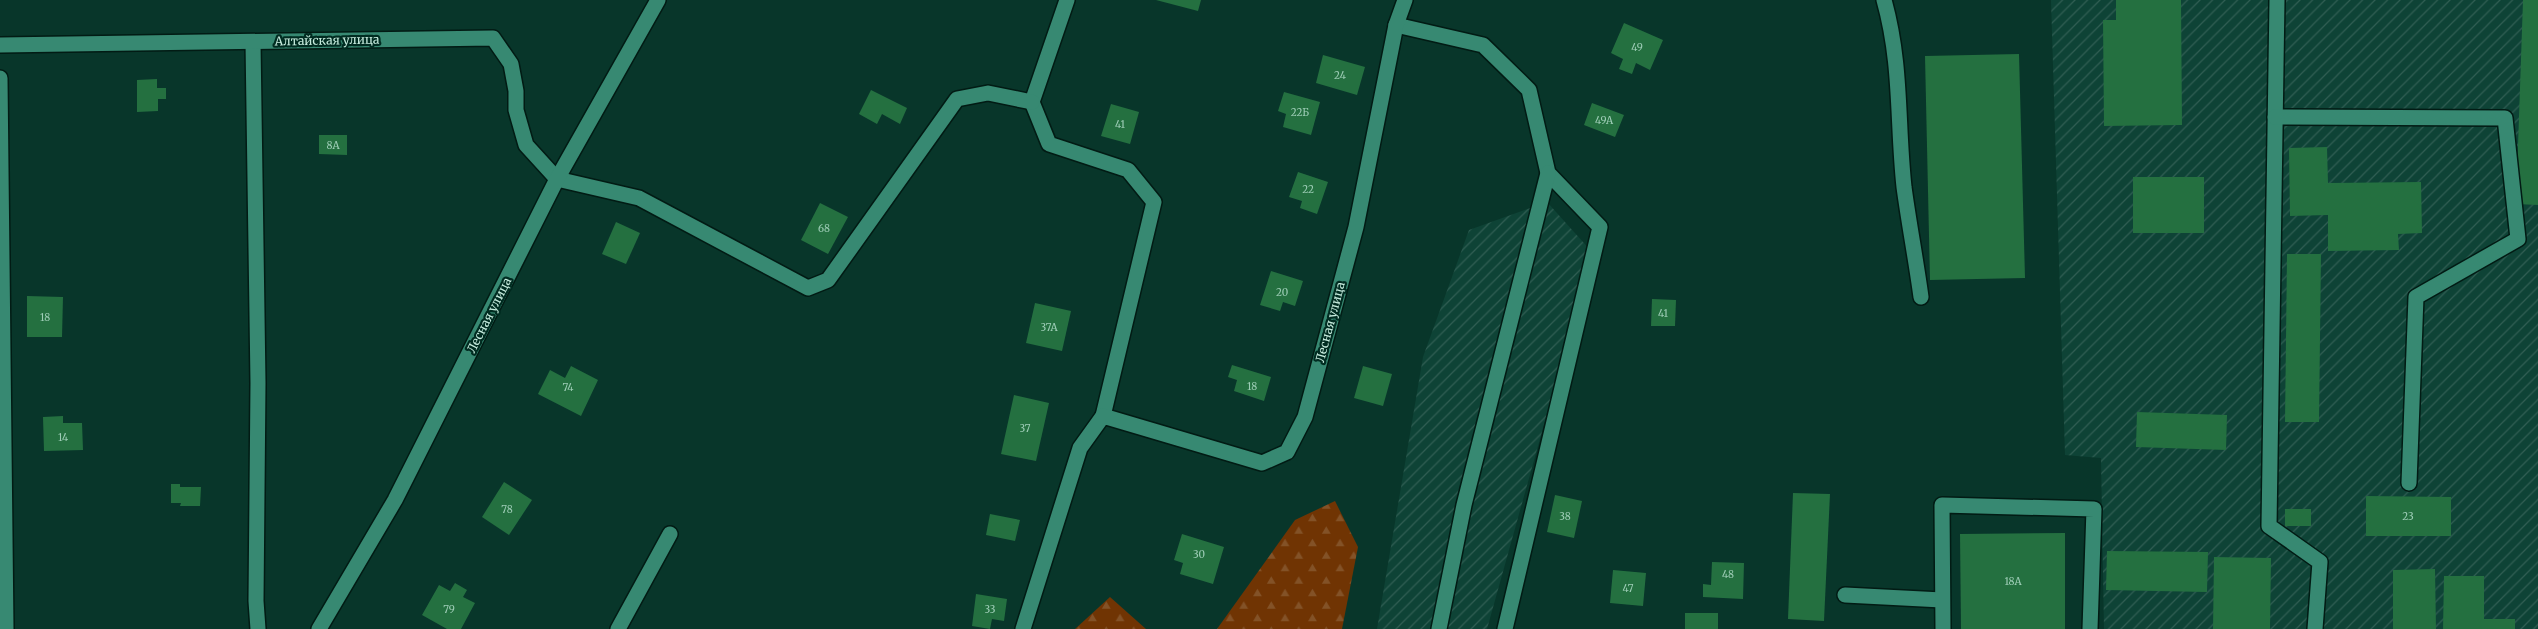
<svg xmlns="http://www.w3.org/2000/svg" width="2538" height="629" viewBox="0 0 2538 629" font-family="Merriweather,serif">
  <defs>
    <pattern id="industrial-furrows" width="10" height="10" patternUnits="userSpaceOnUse" patternTransform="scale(1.25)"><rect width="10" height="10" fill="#0e4336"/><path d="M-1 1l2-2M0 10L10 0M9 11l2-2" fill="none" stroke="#305e53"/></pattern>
    <pattern id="forest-firs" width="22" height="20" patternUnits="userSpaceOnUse" patternTransform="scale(1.25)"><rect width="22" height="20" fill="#703403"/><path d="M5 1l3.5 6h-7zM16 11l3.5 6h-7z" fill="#835227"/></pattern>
  </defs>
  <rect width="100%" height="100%" fill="#08362a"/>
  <g fill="url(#industrial-furrows)">
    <polygon points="2051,0 2538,0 2538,629 2104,629 2101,458 2065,455"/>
    <polygon points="1547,202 1592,252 1487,629 1377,629 1423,357 1469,230"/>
  </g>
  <g fill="url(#forest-firs)">
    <polygon points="1335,501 1358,547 1342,629 1217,629 1295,520"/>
    <polygon points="1110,597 1146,629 1075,629"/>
  </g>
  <g fill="#247040">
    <polygon points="1156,0 1201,0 1198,11"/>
    <polygon points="2116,0 2181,0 2182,125 2104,126 2103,20 2116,20"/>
    <polygon points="2523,0 2538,0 2538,205 2516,204"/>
    <polygon points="1624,23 1663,40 1650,70 1636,63 1632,74 1619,69 1623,59 1611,53"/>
    <polygon points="2019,54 2025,278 1930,280 1925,56"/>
    <polygon points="1323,55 1365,67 1357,95 1316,83"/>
    <polygon points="157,79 157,88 166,88 166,99 158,99 158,111 137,112 137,80"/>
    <polygon points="871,90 907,108 900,124 882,114 877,124 859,114"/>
    <polygon points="1284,92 1320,102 1311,135 1283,127 1286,114 1278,111"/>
    <polygon points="1592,103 1624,115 1615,137 1584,125"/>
    <polygon points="1111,104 1139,112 1130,144 1101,136"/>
    <polygon points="319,135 347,135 347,155 319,154"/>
    <polygon points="2327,147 2328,183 2421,182 2422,233 2398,234 2399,250 2328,251 2328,215 2290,216 2289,148"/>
    <polygon points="1298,172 1328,182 1317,214 1300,208 1302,201 1289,197"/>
    <rect x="2133" y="177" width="71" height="56"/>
    <polygon points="820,203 848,217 828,254 801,240"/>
    <polygon points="616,222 640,233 626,264 602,254"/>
    <polygon points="2287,254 2321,254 2319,422 2285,422"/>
    <polygon points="1271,271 1303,281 1295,306 1283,302 1280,311 1260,305"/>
    <polygon points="27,296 63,297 62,337 27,337"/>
    <polygon points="1652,299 1676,300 1675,326 1651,326"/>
    <polygon points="1035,303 1071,311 1062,351 1026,343"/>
    <polygon points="1232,365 1271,377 1264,401 1234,391 1237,380 1228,377"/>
    <polygon points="571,366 598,380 581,416 538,394 550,370 565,378"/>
    <polygon points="1363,366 1392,374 1383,406 1354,398"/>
    <polygon points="1014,395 1049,403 1036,461 1001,454"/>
    <polygon points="2137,412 2227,415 2226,450 2136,447"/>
    <polygon points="63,416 63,423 82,423 83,450 44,451 43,417"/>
    <polygon points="504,482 532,500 509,535 482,517"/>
    <polygon points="171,484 180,484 180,487 201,487 200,506 180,506 181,503 171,503"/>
    <polygon points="1793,493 1830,494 1824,621 1788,619"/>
    <polygon points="1555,495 1582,501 1574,538 1547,532"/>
    <polygon points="2366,496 2451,497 2451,536 2366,536"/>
    <rect x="2285" y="509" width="26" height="17"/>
    <polygon points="990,514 1020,520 1015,541 986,535"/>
    <polygon points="2065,533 2065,629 1961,629 1960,534"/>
    <polygon points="1182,534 1224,547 1213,584 1180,574 1183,563 1174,560"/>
    <polygon points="2107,551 2208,552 2207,592 2106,590"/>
    <polygon points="2214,557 2271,558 2270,629 2213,629"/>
    <polygon points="1712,562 1744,563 1743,599 1703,597 1703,584 1711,585"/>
    <polygon points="2435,569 2436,629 2393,629 2393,570"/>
    <polygon points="1613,570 1646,573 1643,606 1610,603"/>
    <polygon points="2444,576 2484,576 2484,619 2515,619 2515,629 2443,629"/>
    <polygon points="455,583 467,590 463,597 475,603 461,629 447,629 422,615 439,585 450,591"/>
    <polygon points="976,594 1007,599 1004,621 992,619 990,629 972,626"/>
    <rect x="1685" y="613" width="33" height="16"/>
  </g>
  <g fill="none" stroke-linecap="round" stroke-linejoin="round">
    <defs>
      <g id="minor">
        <polyline points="1067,0 1032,102 1049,144 1128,170 1154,202 1103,416"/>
        <path d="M1884,0C1902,64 1897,123 1904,187C1909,224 1916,260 1921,297"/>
        <polyline points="2277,0 2269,526 2320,562 2315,629"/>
        <polyline points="1396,25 1483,45 1529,90 1548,173 1600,227 1505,629"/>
        <polyline points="253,42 258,383 256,601 258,629"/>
        <polyline points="0,45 493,38 511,64 516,91 516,110 526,145 557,179 639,198 808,288 828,280 957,99 988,93 1032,102"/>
        <polyline points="0,78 6,629"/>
        <polyline points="2275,117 2505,118 2518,239 2416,297 2409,483"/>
        <polyline points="1845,595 1942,600"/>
        <polyline points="319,629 395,500 557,179 658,0"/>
        <polyline points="618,629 670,534"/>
        <polyline points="1023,629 1080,448 1103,416 1262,463 1287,452 1305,417 1356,227 1396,25 1405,0"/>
        <polyline points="1439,629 1464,505 1548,173"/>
        <polyline points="1943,629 1942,505 2094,509 2090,629"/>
      </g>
    </defs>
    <use href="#minor" stroke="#021b14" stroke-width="18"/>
    <use href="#minor" stroke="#378972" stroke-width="15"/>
  </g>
  <g text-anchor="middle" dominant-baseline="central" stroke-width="4.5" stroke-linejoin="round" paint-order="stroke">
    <g font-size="10" fill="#9ecdb6">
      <text x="1637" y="47">49</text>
      <text x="1340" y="75">24</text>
      <text x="1300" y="112">22Б</text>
      <text x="1604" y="120">49А</text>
      <text x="1120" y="124">41</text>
      <text x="333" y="145">8А</text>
      <text x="1308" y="189">22</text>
      <text x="824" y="228">68</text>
      <text x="1282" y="292">20</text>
      <text x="1663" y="313">41</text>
      <text x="45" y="317">18</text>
      <text x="1049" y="327">37А</text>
      <text x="1252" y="386">18</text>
      <text x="568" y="387">74</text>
      <text x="1025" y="428">37</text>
      <text x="63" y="437">14</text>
      <text x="507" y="509">78</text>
      <text x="1565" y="516">38</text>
      <text x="2408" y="516">23</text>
      <text x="1199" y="554">30</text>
      <text x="1728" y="574">48</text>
      <text x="2013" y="581">18А</text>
      <text x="1628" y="588">47</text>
      <text x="449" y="609">79</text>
      <text x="990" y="609">33</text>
    </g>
    <g font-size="12" fill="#c6ecde" stroke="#002c21">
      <text transform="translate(327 40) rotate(-1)">Алтайская улица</text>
      <text transform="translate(489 315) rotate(-63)">Лесная улица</text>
      <text transform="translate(1330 322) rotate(-75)">Лесная улица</text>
    </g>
  </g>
</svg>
